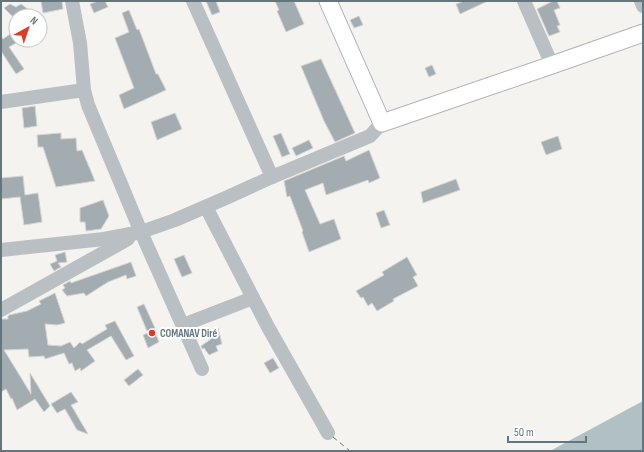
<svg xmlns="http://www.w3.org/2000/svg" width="644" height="452" viewBox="0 0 644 452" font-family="'Sofia Sans Condensed',sans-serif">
  <rect width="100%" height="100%" fill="#f4f3ef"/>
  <polygon fill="#b1c1c3" points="643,401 643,451 550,451"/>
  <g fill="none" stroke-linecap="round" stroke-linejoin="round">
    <polyline stroke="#5f797d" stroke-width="1" stroke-dasharray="5 4" stroke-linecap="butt" points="333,437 350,451"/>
  </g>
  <g fill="#a3acb0" stroke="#d5d4d2">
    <polygon points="41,1 62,1 63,9 43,13"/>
    <polygon points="98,1 105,1 108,7 94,13 90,4"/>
    <polygon points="206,1 216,1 220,12 212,15"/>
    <polygon points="275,1 294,1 304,24 286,32 277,11 279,10"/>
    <polygon points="464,1 488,1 460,14 456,4"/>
    <polygon points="553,1 557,1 560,8 554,10 560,25 557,26 560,32 549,36 537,9"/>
    <polygon points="10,4 16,7 21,4 29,10 23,16 12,16 4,8"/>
    <polygon points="129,10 137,30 139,29 156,74 158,74 166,90 124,109 119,95 134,88 115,38 129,32 122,13"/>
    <polygon points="359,16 363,25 354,28 350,20"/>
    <polygon points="16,30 16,43 9,47 24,69 16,74 1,51 1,36 3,39"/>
    <polygon points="321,59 355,133 335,142 324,121 301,66"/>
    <polygon points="432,65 436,74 429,77 425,68"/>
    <polygon points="35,106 37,126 24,128 22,108"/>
    <polygon points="175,113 182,129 157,140 151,122"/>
    <polygon points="61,133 61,139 76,138 77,151 82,150 95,181 56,187 43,147 38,147 37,135"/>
    <polygon points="281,133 290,154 282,157 273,136"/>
    <polygon points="558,136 562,149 546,155 541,142"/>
    <polygon points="309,140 313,148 296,156 292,148"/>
    <polygon points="369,150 380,178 369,183 368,180 326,195 323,183 305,190 320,224 334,219 341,239 309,252 302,232 303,231 290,196 287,197 284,181 344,156 346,161"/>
    <polygon points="23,176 25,195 38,193 42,222 24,225 20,197 1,199 1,178"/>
    <polygon points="456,179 460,190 423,203 421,192"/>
    <polygon points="103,200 109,216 101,229 86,231 85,222 80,222 80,208"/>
    <polygon points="384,210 390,225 381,228 376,213"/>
    <polygon points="65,252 67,262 58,263 61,267 54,271 50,264 57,261 55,255"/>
    <polygon points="184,255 192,273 182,277 174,259"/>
    <polygon points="407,257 417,275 413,277 418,286 393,299 394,301 377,311 372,303 368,306 363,297 361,298 356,291 384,275 382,272"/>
    <polygon points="131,262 136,276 127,279 126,275 108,282 86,296 84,293 67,296 62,290 65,288 63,285 70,281 71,283"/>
    <polygon points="55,293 65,323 57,325 45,324 48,345 61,346 70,342 74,348 80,342 82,344 107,329 105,325 115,321 134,356 126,360 111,336 87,350 95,361 81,371 80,368 75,371 72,363 69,364 64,353 45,359 44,356 29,357 28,349 4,350 31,394 30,373 50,406 44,412 35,399 17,410 12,398 11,399 6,389 1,392 1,319 8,319 8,316 9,315 27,311 41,304 39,301"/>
    <polygon points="144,304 155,328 147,331 137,307"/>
    <polygon points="218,328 222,344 216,346 218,351 209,355 204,348 202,349 201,346 211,339 208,333"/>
    <polygon points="154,330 159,342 148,348 143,335"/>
    <polygon points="273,358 279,368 270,373 264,363"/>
    <polygon points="138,369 143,375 129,386 124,380"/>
    <polygon points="71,392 78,402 71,405 88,434 77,430 65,409 57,413 51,404"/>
  </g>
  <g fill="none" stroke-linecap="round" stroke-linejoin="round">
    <defs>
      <polyline id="major" points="328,1 382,123 552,65 643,33"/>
    </defs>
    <use href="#major" stroke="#adb3b6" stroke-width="19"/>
    <g stroke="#b9bfc2" stroke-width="14">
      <polyline points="72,1 80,43 84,90 88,105 141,232 202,369"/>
      <polyline points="193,1 272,177"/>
      <polyline points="524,1 552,65"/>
      <polyline points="641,1 643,6"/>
      <polyline points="1,102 84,90"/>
      <polyline points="206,207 268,327 328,433"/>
      <polyline points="1,250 104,239 141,232 175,220 228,197 272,177 370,136 382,123"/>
      <polyline points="1,310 128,239"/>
      <polyline points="183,325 253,298"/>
    </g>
    <use href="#major" stroke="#fff" stroke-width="17"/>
  </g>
  <circle fill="#dd3b26" stroke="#fff" stroke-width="1.5" cx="152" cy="333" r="4"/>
  <g text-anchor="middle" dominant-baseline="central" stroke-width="4" stroke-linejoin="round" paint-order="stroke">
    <g font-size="11" font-weight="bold" fill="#637680" stroke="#fff" text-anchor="start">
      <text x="160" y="333">COMANAV Diré</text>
    </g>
  </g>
  <rect width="644" height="452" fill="none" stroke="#637680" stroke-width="4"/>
  <g transform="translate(28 28) rotate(40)"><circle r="19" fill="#ffffff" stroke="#c1c8cc"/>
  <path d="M0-3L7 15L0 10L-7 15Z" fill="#dd3b26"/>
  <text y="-6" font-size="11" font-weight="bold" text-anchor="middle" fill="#637680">N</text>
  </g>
  <path d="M508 436v6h78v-6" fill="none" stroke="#637680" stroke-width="2"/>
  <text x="514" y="436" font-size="12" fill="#637680" stroke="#ffffff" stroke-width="3" paint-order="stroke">50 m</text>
</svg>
